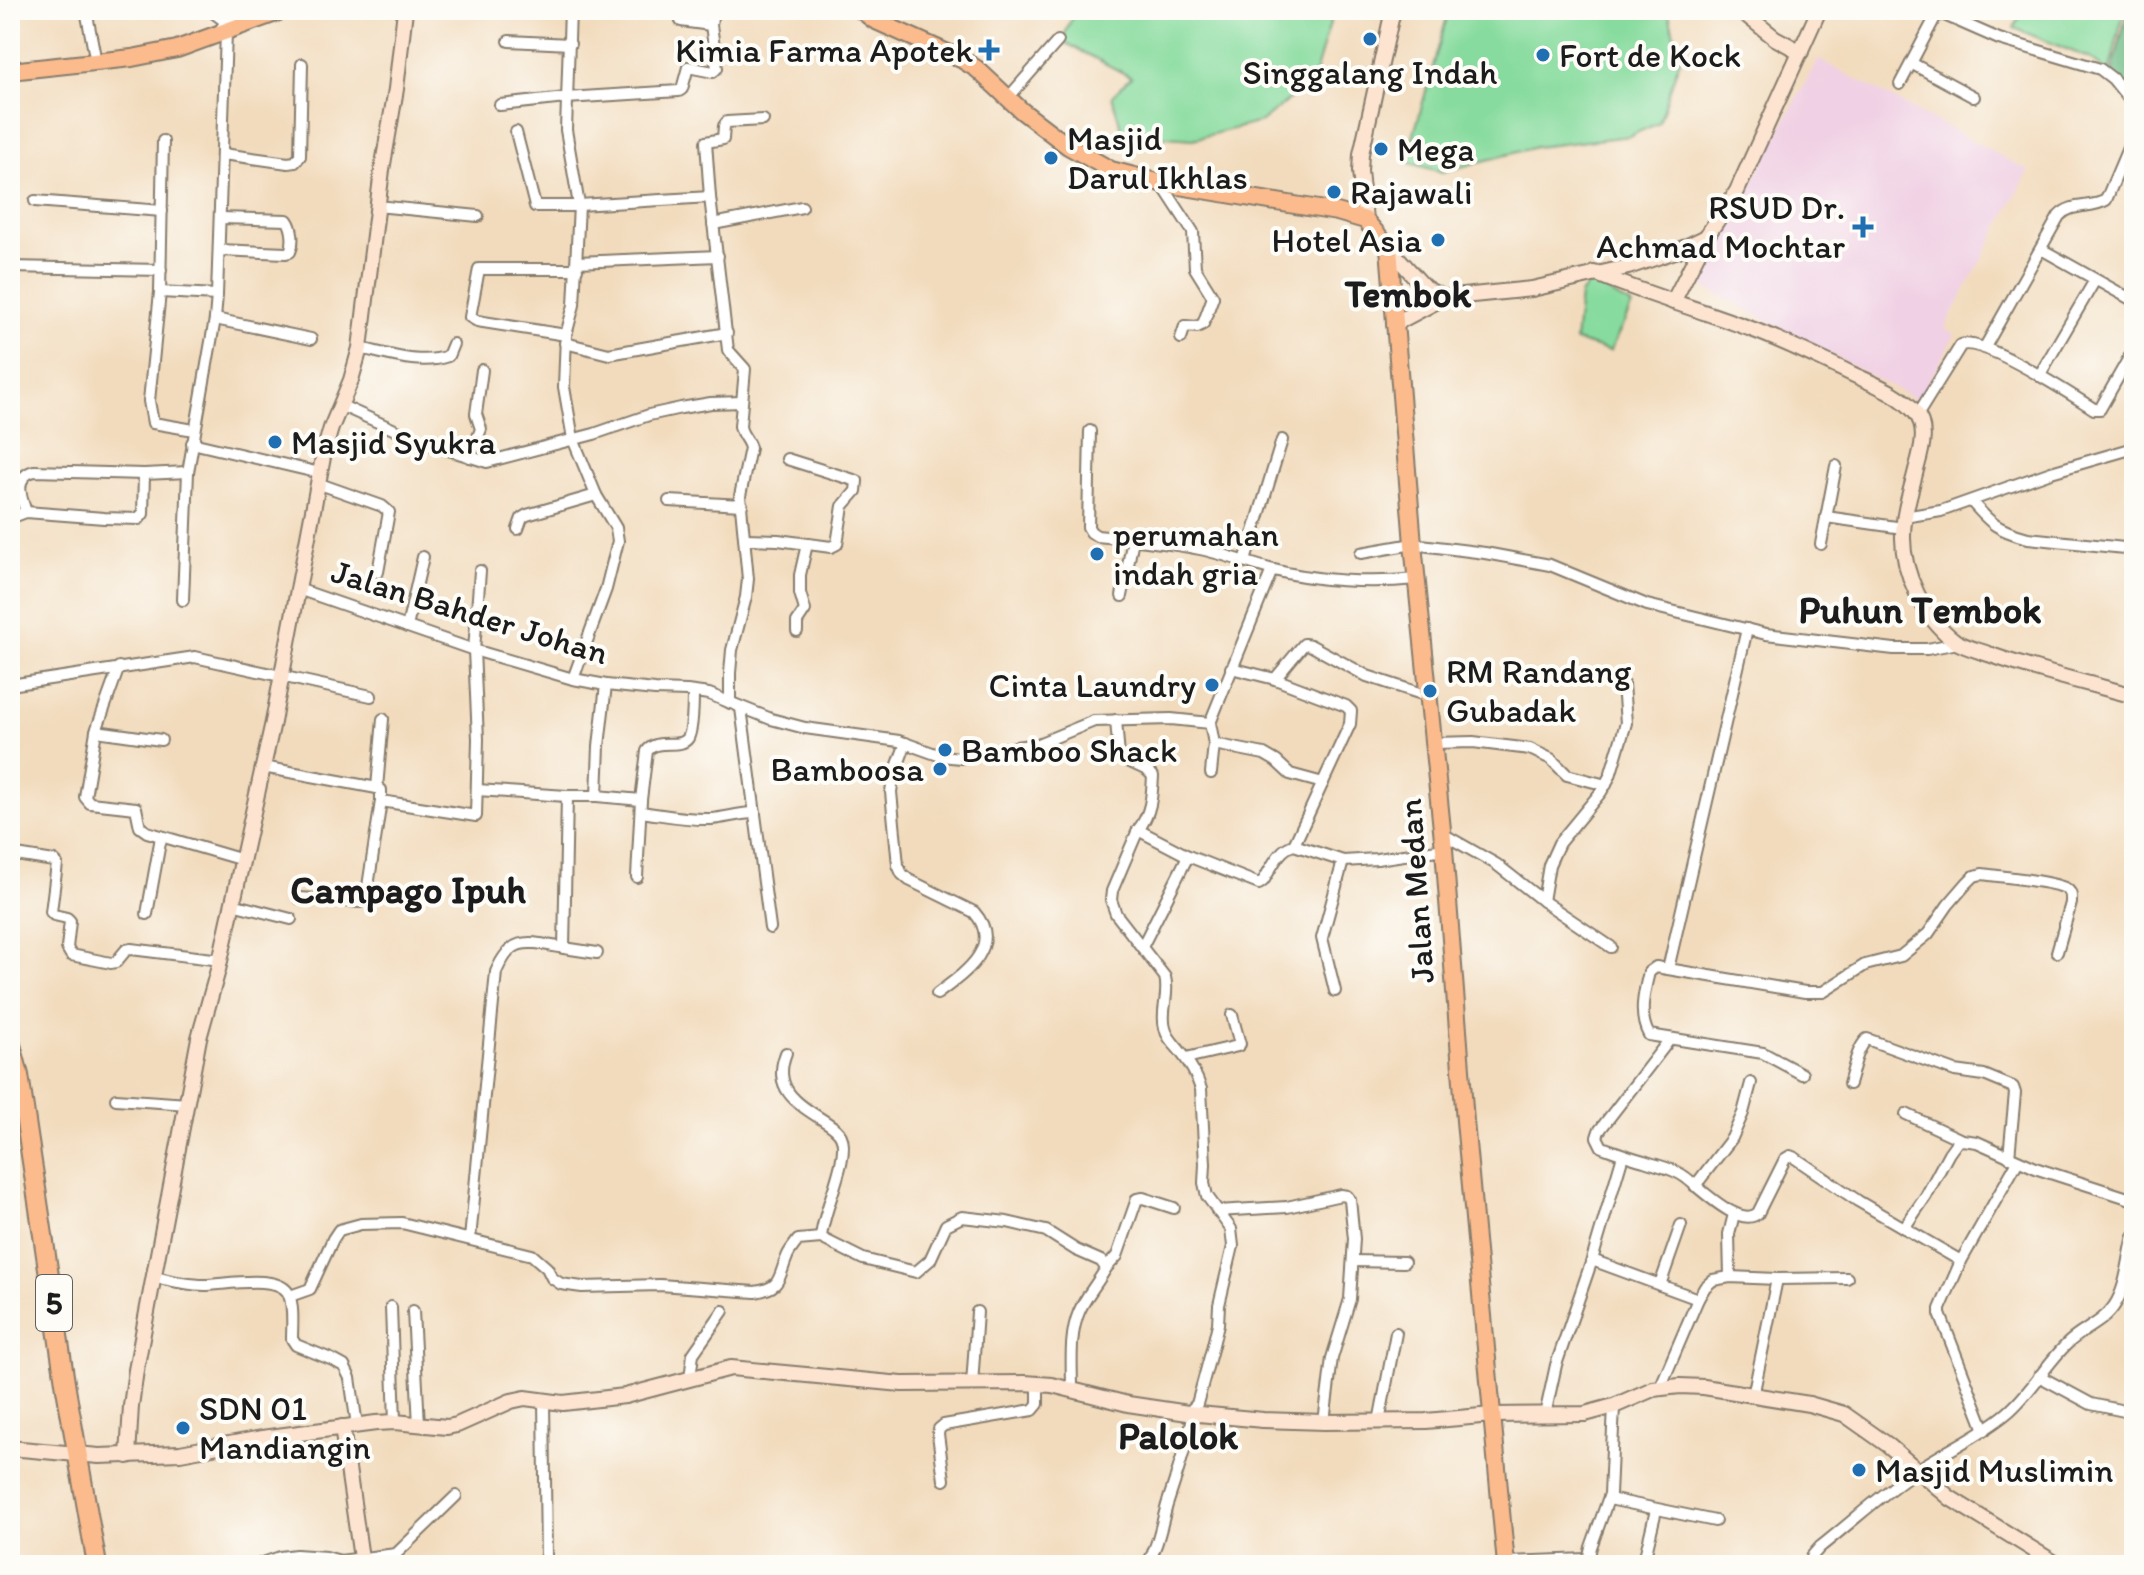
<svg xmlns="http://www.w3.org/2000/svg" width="2144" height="1575" font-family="Itim,sans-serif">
  <rect width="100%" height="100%" fill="#fdfcf7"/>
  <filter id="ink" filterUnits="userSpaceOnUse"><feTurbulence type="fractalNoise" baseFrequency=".0125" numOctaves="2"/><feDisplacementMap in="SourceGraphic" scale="16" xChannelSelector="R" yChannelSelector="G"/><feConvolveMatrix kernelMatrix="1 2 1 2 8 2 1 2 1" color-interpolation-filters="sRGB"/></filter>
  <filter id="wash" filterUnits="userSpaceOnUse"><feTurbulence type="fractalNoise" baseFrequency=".006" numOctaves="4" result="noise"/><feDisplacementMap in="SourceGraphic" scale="32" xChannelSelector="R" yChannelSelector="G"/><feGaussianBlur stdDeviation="1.8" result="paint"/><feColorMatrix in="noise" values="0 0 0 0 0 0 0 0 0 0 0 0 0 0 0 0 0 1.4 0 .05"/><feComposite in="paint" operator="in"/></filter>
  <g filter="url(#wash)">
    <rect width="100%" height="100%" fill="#f2dbbd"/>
    <!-- built -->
    <path fill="#f0d0e4" d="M1818 59 2029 171 1945 328 1955 334 1919 401 1698 284Z"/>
    <!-- green -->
    <g fill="#87db9e" stroke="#527c5d" stroke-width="2">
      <path d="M1075 10H1334L1313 80 1261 122 1193 139 1123 134 1112 96 1131 77 1062 41Z"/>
      <path d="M1449 10H1668L1680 59 1659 123 1629 136 1536 147 1442 172 1406 162Z"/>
      <path d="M2022 10H2124L2109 73 2091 59 2014 28Z"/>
      <path d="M1590 282 1632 306 1610 351 1575 341 1580 295Z"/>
    </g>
    <!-- forest -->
    <path fill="#6dbb85" stroke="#446c50" stroke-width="2" d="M2128 10H2134V96L2131 104 2111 76Z"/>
  </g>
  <g filter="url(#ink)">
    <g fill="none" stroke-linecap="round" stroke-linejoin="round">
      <defs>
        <g id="street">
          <path d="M86 10 96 62"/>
          <path d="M210 10 226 22"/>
          <path d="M570 10 566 130 579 205 710 197 728 350 745 369 740 426C741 435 748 439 750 448L740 496 748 579 746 597 732 650 730 673V703"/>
          <path d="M1933 10 1999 39 2100 69 2113 79 2134 105"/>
          <path d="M681 21 711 25"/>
          <path d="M219 31 227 21 246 10"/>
          <path d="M509 41 570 44"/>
          <path d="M1911 63 1974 97"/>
          <path d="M1900 84 1938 12"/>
          <path d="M1008 98 1058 41"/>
          <path d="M500 105 566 98 679 91 682 89 688 67 713 72 717 68 711 25 713 10"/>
          <path d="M516 132 535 206H579"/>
          <path d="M163 141 160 292 149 401 153 423 194 430"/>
          <path d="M223 154 288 163 295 162 300 156 302 64"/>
          <path d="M1161 183 1193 232 1195 268 1213 297 1203 324 1197 327 1185 326 1181 338"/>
          <path d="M710 197 706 142 723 139 724 126 727 122 763 120"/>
          <path d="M35 201 162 211"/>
          <path d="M377 206 478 216"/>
          <path d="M713 224 802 207"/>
          <path d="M2041 249 2134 301"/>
          <path d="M220 250 286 253 290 252C294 243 293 228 287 220L221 218"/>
          <path d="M577 262 718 256"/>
          <path d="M10 267 161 270"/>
          <path d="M160 292 217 295"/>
          <path d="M215 319 311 339"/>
          <path d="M566 335 477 321 470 317 479 269H577"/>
          <path d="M565 343 609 354 727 333"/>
          <path d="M1985 347 2059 216C2072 202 2091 209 2106 200L2134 134"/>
          <path d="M360 348C387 354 421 366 448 356L453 344"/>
          <path d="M2039 376 2095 280"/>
          <path d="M340 405 417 440 487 462 594 434 649 415 681 408 711 403 742 402"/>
          <path d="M1918 414 1961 345C1984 337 2070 394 2094 409H2100L2134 349"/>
          <path d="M1090 431 1088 527 1091 532 1097 536C1131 539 1166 542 1200 549 1224 554 1247 563 1270 569 1314 581 1371 584 1416 579"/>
          <path d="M192 443 320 473"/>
          <path d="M470 457 481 429 476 414 482 370"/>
          <path d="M317 483 382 506 389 512 378 572"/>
          <path d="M669 501 742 505"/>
          <path d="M1971 501C1991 524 1997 530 2028 538L2134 549"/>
          <path d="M26 512C21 497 13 477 34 471L144 474 188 472"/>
          <path d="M1826 517 1903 528"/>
          <path d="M1904 517 1941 511 2051 472 2134 448"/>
          <path d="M10 518 26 512 104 518 139 519 143 514 144 474"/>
          <path d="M518 529 522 518 527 515 596 495"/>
          <path d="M745 539 778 540 831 547 837 544 843 506 856 491 857 481 787 459"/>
          <path d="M1821 544 1836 466"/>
          <path d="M1361 553 1413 544 1485 553 1550 565 1647 605 1766 634 1894 649H1927L1958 643"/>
          <path d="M1245 561 1282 440"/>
          <path d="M298 589 474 650 573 679 606 685 655 690 687 691 709 694 771 719 805 728 899 741 941 756 961 758 1008 748 1038 744 1094 721 1171 719 1210 723 1272 570"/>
          <path d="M1122 596 1133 539"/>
          <path d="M183 600 188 472 215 319 217 295 226 32"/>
          <path d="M407 627 423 557"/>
          <path d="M797 631V622L805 610 800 593V575L807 544"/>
          <path d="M119 667 96 731 85 797 90 803 136 808 140 827 147 832 243 860"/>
          <path d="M1231 668 1275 679 1346 706 1351 711 1350 724 1294 845"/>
          <path d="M573 679 606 589 618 541 616 528 596 495 573 439 564 387 566 335 574 305 579 205"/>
          <path d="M1275 679 1304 644 1310 645 1367 676 1428 696"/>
          <path d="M10 685 195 657 371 696"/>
          <path d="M741 708 770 928"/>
          <path d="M1116 720 1119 757 1147 770 1153 776C1152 796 1151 814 1138 830L1112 891 1111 900 1116 914 1165 977C1170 995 1160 1011 1165 1028 1167 1039 1177 1046 1183 1055 1191 1065 1197 1077 1201 1089L1205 1164 1204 1183 1207 1196 1231 1229 1233 1246 1219 1305 1218 1324 1212 1349 1197 1404 1188 1413"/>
          <path d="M1210 723 1214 744 1211 773"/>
          <path d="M96 731 161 740"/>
          <path d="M906 743 893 778 891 792 898 865 902 874 909 880 974 912C1005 947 962 975 937 994"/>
          <path d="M1434 743 1473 742 1530 749 1551 759 1567 775 1606 785"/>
          <path d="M1214 744 1264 754 1276 761 1290 774 1323 783"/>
          <path d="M263 767 377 788 381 790V801L367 893 364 901 360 902 299 898"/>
          <path d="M377 788 383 719"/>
          <path d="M477 790 567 796H597L599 746 606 685"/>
          <path d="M597 796 641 800"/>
          <path d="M381 801 476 816 478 739 474 650 480 571"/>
          <path d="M641 812C664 815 687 820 711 819 726 818 739 813 755 813"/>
          <path d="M1138 830 1188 856 1259 884 1263 881C1271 869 1279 848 1294 845L1343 861 1377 859 1444 849"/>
          <path d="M1443 834 1496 864 1543 901 1611 947"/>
          <path d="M10 854 54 861 57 864 51 912 54 915 67 918 70 921 67 948 71 955 111 963 116 962 126 950 131 949 221 960"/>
          <path d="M637 877 641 800 647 751C658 737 680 750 688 738 693 729 693 702 693 692"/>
          <path d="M1543 901 1549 865 1559 843 1601 792 1610 776 1626 723 1623 684"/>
          <path d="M232 904 291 919"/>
          <path d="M147 914 161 837"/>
          <path d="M1142 947 1188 856"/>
          <path d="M564 948 597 953"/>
          <path d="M1668 969 1747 629"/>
          <path d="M1335 991 1322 938 1343 861"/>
          <path d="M1670 1039 1599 1131 1597 1137 1602 1147C1616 1152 1629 1157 1644 1161 1658 1166 1673 1168 1685 1177 1700 1188 1740 1229 1758 1213L1785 1159 1790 1156 1795 1158 1858 1201 1961 1261"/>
          <path d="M786 1053C772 1088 796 1103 823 1120 830 1125 837 1128 841 1136 851 1156 822 1212 821 1238"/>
          <path d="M1186 1058 1238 1046 1240 1044 1232 1015"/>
          <path d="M1802 1074 1763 1053 1649 1035C1638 1016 1644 992 1649 972L1656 967 1805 992H1823L1865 965 1901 956 1928 934 1948 905 1967 883 1974 876 1982 874C1996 876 2061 882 2068 890 2072 894 2071 897 2071 903L2057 952"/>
          <path d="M1849 1084C1854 1069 1856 1050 1867 1039L1955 1071 1984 1075 2013 1087 2015 1093 2009 1157"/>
          <path d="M116 1099 188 1104"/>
          <path d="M1906 1114 1962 1140"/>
          <path d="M1695 1186 1732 1138 1743 1113 1751 1083"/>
          <path d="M1217 1211 1287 1207 1341 1195 1347 1196 1350 1200 1354 1239 1350 1299 1332 1358 1324 1422"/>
          <path d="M1904 1228 1926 1196 1949 1153 1957 1142 1962 1140 1977 1142 2038 1169 2134 1200"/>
          <path d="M470 1239 496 972C512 934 529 942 564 948L567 796"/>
          <path d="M1592 1260 1698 1299"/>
          <path d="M1353 1261 1404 1262"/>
          <path d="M1106 1268 1117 1256 1137 1199 1143 1198 1174 1208"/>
          <path d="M155 1277C171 1281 188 1285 205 1285 224 1285 281 1273 289 1295 294 1307 292 1326 292 1339L296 1345 333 1360 344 1366 350 1378 357 1425"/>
          <path d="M1730 1277 1729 1234 1734 1214"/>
          <path d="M1660 1285 1681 1225"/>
          <path d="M290 1296 310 1289 333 1239 339 1230 361 1224 402 1223 532 1255 547 1268 552 1278 561 1284 582 1287 660 1285 755 1292C782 1288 778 1278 787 1257 789 1251 794 1246 798 1240L821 1238 863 1259 916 1272 930 1260 946 1225 962 1217 1007 1222 1046 1231 1076 1250 1101 1261 1106 1268C1098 1283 1085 1297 1079 1312 1069 1335 1072 1365 1072 1389"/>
          <path d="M391 1307 395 1422"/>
          <path d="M413 1311 419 1425"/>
          <path d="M2039 1376 2091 1404 2134 1413"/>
          <path d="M690 1379 693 1354 723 1311"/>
          <path d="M972 1385 977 1312"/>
          <path d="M1660 1388 1698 1299 1705 1287 1713 1280 1730 1277 1777 1279 1847 1278"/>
          <path d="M1753 1396 1777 1279"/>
          <path d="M1545 1415 1556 1365 1592 1260 1623 1155"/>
          <path d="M1379 1422 1396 1333"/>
          <path d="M1985 1430 1940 1314V1309L1961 1261 2018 1161"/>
          <path d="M944 1480 938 1434 939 1429 944 1425 1033 1410 1038 1404V1384"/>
          <path d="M1609 1499 1715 1521"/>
          <path d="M1506 1562 1588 1559"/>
          <path d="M257 1565 280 1557 296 1555 326 1557 340 1561 396 1554 456 1496"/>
          <path d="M533 1565 542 1564 546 1556 544 1400"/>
          <path d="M1147 1565C1158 1546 1161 1526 1167 1505 1177 1475 1186 1445 1194 1414"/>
          <path d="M1587 1565 1591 1547 1610 1494 1614 1406"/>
          <path d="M1643 1565 1656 1510"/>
          <path d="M1809 1565 1813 1555 1820 1547C1853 1521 1885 1491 1920 1468 1949 1449 1981 1435 2007 1413 2031 1393 2045 1365 2067 1344 2081 1330 2103 1323 2114 1306 2127 1287 2128 1258 2134 1236"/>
        </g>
        <g id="secondary">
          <path d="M1740 10 1775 38 1801 52"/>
          <path d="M1365 220 1360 171 1361 154 1393 10"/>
          <path d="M1389 248 1424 287 1443 298"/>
          <path d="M1594 273C1646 294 1701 310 1754 330 1786 342 1817 357 1848 372 1870 383 1899 392 1915 412 1929 428 1921 452 1916 470 1911 491 1903 513 1903 535 1902 573 1924 618 1955 641 1965 648 1982 651 1994 656 2040 672 2087 683 2134 696"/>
          <path d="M1673 302 1706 237 1737 191 1819 10"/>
          <path d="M1394 324 1443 298 1532 289 1628 267 1681 249 1706 237"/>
          <path d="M342 1427 362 1565"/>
          <path d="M10 1448 99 1456 180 1453 262 1438 376 1423 395 1422 447 1427 457 1425 511 1401 525 1398 563 1403 625 1396 731 1368 902 1384 1025 1383 1052 1385 1128 1404 1188 1413 1263 1420 1324 1422 1426 1421 1492 1415 1585 1414 1614 1406 1653 1389 1680 1386 1704 1387 1809 1404 1844 1414 1888 1445 1950 1498 2058 1565"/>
          <path d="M128 1456 131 1406 136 1370 199 1038 218 970 273 722 324 452 331 428 351 380 360 348 382 170 396 89 405 10"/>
        </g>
        <g id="primary">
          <path d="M861 10 874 20 961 59 977 69 1022 111 1068 146 1111 170 1161 183 1337 212 1365 220 1389 248 1413 544 1444 849 1465 1121 1506 1565"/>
          <path d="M10 71 132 58 177 49 284 10"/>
        </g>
        <path id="highway" d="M10 1041 19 1075 66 1389 97 1565"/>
      </defs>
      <!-- street casing -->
      <use href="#street" stroke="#877c6c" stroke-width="14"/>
      <!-- secondary casing -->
      <use href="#secondary" stroke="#877c6c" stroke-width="18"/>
      <!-- primary casing -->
      <use href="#primary" stroke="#877c6c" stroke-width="20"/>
      <!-- highway casing -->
      <use href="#highway" stroke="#877c6c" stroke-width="22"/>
      <!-- street -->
      <use href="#street" stroke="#fff" stroke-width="10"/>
      <!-- secondary -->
      <use href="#secondary" stroke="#fde4d1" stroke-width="14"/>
      <!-- primary -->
      <use href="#primary" stroke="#fbbb8d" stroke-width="16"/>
      <!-- highway -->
      <use href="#highway" stroke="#fbbb8d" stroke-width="18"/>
    </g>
  </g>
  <!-- markers -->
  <g fill="#1f6fb2" stroke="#fdfcf7" stroke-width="3">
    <circle cx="1370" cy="39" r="8"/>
    <path d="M985 38h8v8h8v8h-8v8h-8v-8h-8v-8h8z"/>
    <circle cx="1543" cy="55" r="8"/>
    <circle cx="1381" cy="149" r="8"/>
    <circle cx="1051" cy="158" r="8"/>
    <circle cx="1334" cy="192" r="8"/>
    <path d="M1859 215h8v8h8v8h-8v8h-8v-8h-8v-8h8z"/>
    <circle cx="1438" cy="240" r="8"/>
    <circle cx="275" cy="442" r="8"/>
    <circle cx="1097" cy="554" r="8"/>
    <circle cx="1212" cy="685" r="8"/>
    <circle cx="1430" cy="691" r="8"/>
    <circle cx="945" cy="750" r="8"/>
    <circle cx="940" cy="769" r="8"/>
    <circle cx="183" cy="1428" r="8"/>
    <circle cx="1859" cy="1470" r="8"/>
  </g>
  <g text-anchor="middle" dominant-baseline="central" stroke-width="8" stroke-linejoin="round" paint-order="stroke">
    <!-- shield labels -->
    <rect fill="#fdfcf7" stroke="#605f5e" stroke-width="2" x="36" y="1275" width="36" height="56" rx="6"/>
    <g font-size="32" font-weight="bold" fill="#1c1c1c">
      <text x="54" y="1303">5</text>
    </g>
    <!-- poi labels -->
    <g font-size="34" fill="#1c1c1c" stroke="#fdfcf7" text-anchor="start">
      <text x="973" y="50" text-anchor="end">Kimia Farma Apotek</text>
      <text x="1559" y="55">Fort de Kock</text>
      <text x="1370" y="72" text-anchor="middle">Singgalang Indah</text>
      <text x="1067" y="138">Masjid<tspan x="1067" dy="39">Darul Ikhlas</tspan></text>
      <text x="1397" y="149">Mega</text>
      <text x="1350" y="192">Rajawali</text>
      <text x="1845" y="207" text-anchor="end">RSUD Dr.<tspan x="1845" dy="39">Achmad Mochtar</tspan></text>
      <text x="1422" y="240" text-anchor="end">Hotel Asia</text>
      <text x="291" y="442">Masjid Syukra</text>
      <text x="1113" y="534">perumahan<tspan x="1113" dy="39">indah gria</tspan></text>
      <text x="1446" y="671">RM Randang<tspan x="1446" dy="39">Gubadak</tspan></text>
      <text x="1196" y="685" text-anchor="end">Cinta Laundry</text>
      <text x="961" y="750">Bamboo Shack</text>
      <text x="924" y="769" text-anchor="end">Bamboosa</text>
      <text x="199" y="1408">SDN 01<tspan x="199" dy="39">Mandiangin</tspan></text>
      <text x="1875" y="1470">Masjid Muslimin</text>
    </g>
    <!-- street labels -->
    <g font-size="34" fill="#1c1c1c" stroke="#fdfcf7">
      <text transform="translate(470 612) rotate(17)">Jalan Bahder Johan</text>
      <text transform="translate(1416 891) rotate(-94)">Jalan Medan</text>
    </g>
    <!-- quarter labels -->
    <g font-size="38" font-weight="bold" fill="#1c1c1c" stroke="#fdfcf7">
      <text x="1408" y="294">Tembok</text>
      <text x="1920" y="610">Puhun Tembok</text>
      <text x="408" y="890">Campago Ipuh</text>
      <text x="1178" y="1436">Palolok</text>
    </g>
  </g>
  <!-- margin -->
  <rect width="2144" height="1575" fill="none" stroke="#fdfcf7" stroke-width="40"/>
</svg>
